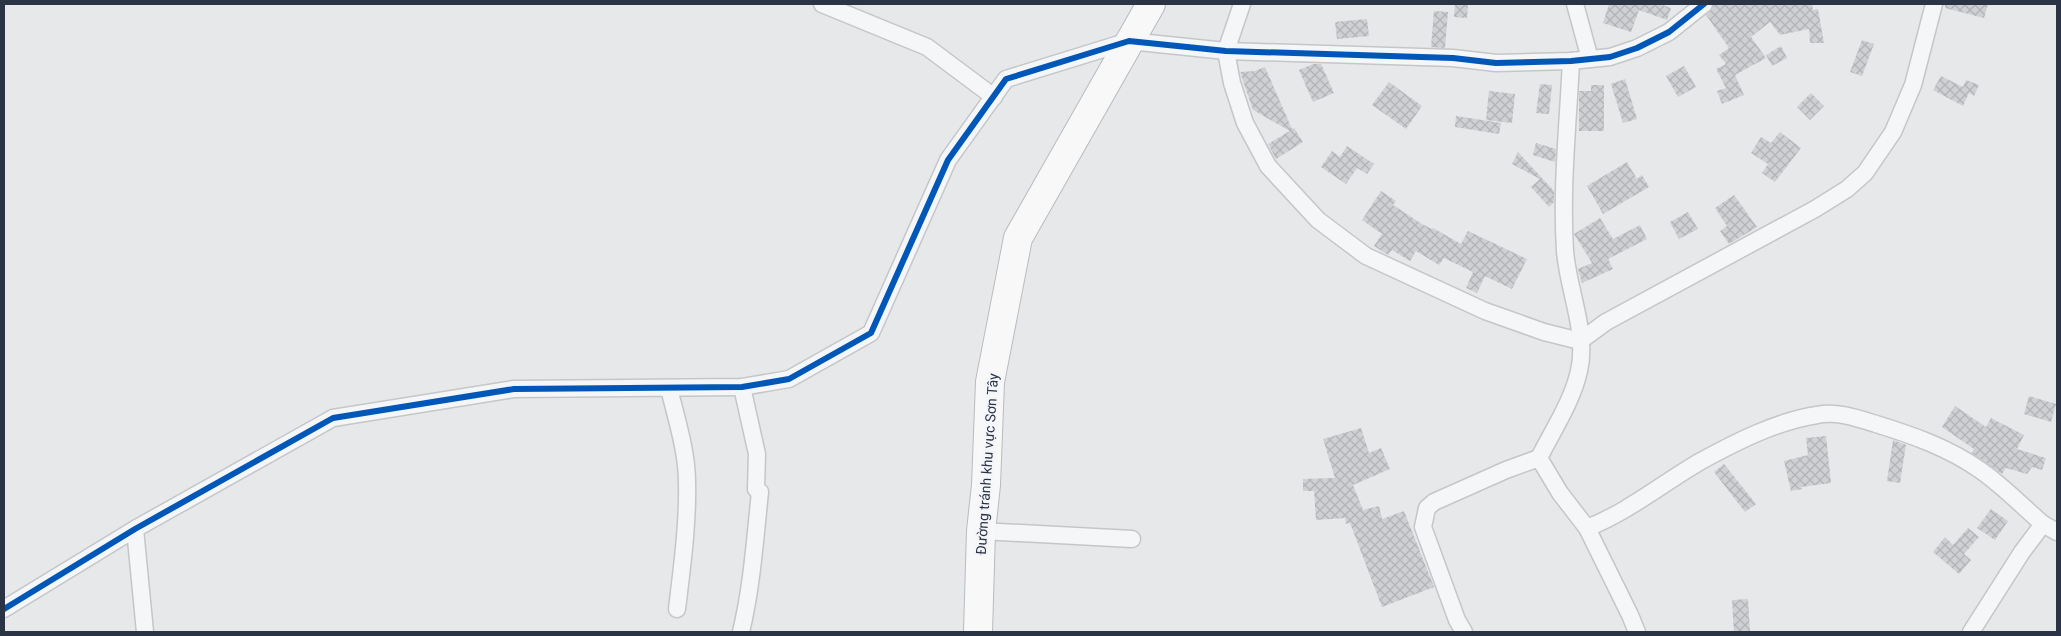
<svg xmlns="http://www.w3.org/2000/svg" width="2061" height="636" font-family="Roboto,sans-serif">
  <defs>
    <pattern id="building-cross-hatch" width="8" height="8" patternUnits="userSpaceOnUse" patternTransform="scale(1.25)"><rect width="8" height="8" fill="#ced0d3"/><path d="M0 0l8 8M0 8l8-8" fill="none" stroke="#b1b3b6"/></pattern>
  </defs>
  <rect width="100%" height="100%" fill="#e6e8ea"/>
  <!-- building -->
  <g fill="url(#building-cross-hatch)">
    <path d="M1455 4H1468L1467 18 1454 17Z"/>
    <path d="M1609 4H1660L1671 8 1667 20 1639 10 1631 32 1603 23Z"/>
    <path d="M1714 4H1812L1813 10 1818 9 1824 43H1810L1809 29 1780 35 1770 22 1751 37 1766 58 1735 75 1744 95 1722 104 1717 91 1726 88 1716 69 1726 64 1719 55 1729 48 1706 15 1713 8Z"/>
    <path d="M1945 4H1988L1984 18 1945 8Z"/>
    <path d="M1434 11 1448 12 1445 48 1431 47Z"/>
    <path d="M1367 19 1369 36 1337 39 1335 22Z"/>
    <path d="M1862 40 1874 44 1862 76 1850 72Z"/>
    <path d="M1781 46 1787 58 1772 66 1766 55Z"/>
    <path d="M1313 64H1321L1334 93 1313 102 1299 70Z"/>
    <path d="M1684 66 1696 87 1678 97 1666 76Z"/>
    <path d="M1265 67 1292 129 1294 128 1303 142 1276 159 1268 144 1290 131 1253 110 1240 72 1255 71Z"/>
    <path d="M1941 76 1963 87 1966 80 1979 85 1974 96 1969 93 1963 106 1933 90Z"/>
    <path d="M1625 79 1637 119 1623 123 1611 84Z"/>
    <path d="M1389 82 1422 106 1406 129 1372 105Z"/>
    <path d="M1540 84 1552 85 1549 114 1536 113Z"/>
    <path d="M1591 85H1604V131H1579V91H1591Z"/>
    <path d="M1489 91 1515 94 1512 123 1486 120Z"/>
    <path d="M1811 93 1824 106 1810 120 1797 107Z"/>
    <path d="M1456 116 1501 123 1499 134 1455 127Z"/>
    <path d="M1780 132 1801 148 1775 182 1762 173 1768 164 1751 153 1761 137 1771 143Z"/>
    <path d="M1536 143 1556 149 1555 162 1533 155Z"/>
    <path d="M1347 146 1374 164 1367 174 1357 168 1346 184 1321 167 1332 151 1340 157Z"/>
    <path d="M1518 152 1554 191V202L1549 207 1531 187 1540 179 1512 164Z"/>
    <path d="M1627 162 1637 179 1642 175 1649 187 1603 214 1587 186Z"/>
    <path d="M1381 191 1396 201 1393 205 1422 224 1432 229 1433 228 1461 244 1468 231 1527 259 1512 289 1485 276 1477 293 1466 288 1473 272 1444 258 1439 265 1416 251 1410 261 1392 250 1388 255 1374 246 1382 234 1362 220Z"/>
    <path d="M1734 195 1757 227 1729 244 1720 231 1727 226 1715 208Z"/>
    <path d="M1688 212 1698 229 1679 239 1670 222Z"/>
    <path d="M1600 218 1613 239 1640 225 1647 239 1608 259 1613 269 1582 283 1578 269 1592 263 1574 234Z"/>
    <path d="M2029 396 2056 404 2051 422 2024 414Z"/>
    <path d="M1955 406 1986 427 1991 418 2024 435 2017 449 2046 458 2042 470 2032 467 2027 474 2006 468 2002 474 1972 453 1974 449 1942 427Z"/>
    <path d="M1361 428 1369 453 1381 448 1390 469 1353 485 1363 510 1379 506 1382 519 1404 511 1434 587 1382 607 1350 523 1346 524 1345 518 1316 520 1314 491H1303V479L1335 478 1323 439Z"/>
    <path d="M1826 436 1831 483 1801 487 1802 489 1791 491 1784 461 1808 455 1806 438Z"/>
    <path d="M1893 440 1906 445 1900 483 1887 481Z"/>
    <path d="M1724 464 1756 504 1745 512 1714 472Z"/>
    <path d="M1991 509 2008 521 1995 540 1977 528Z"/>
    <path d="M1968 528 1979 537 1964 554 1971 560 1959 574 1933 552 1945 537 1953 545Z"/>
    <path d="M1748 599 1750 632H1734L1732 600Z"/>
  </g>
  <g fill="none" stroke-linecap="round" stroke-linejoin="round">
    <defs>
      <g id="street">
        <path d="M822 4 927 47 994 97"/>
        <path d="M1242 4 1226 51 1232 83 1245 123 1268 166 1318 220 1366 256 1485 311 1544 332 1580 341 1606 322 1815 209 1847 189 1865 173 1893 132 1913 85 1934 4"/>
        <path d="M1575 4 1590 59"/>
        <path d="M669 388C676 418 687 451 687 482 688 524 682 567 677 609"/>
        <path d="M1539 458C1553 430 1572 402 1579 371 1588 332 1568 290 1565 251 1561 188 1568 124 1571 61"/>
        <path d="M1587 528 1630 615 1637 632"/>
        <path d="M135 529 145 632"/>
        <path d="M981 531 1132 539"/>
        <path d="M4 609 135 529 333 418 514 389 742 387 789 379 871 333 948 160 1006 79 1129 41 1226 51 1453 58 1496 63 1571 61 1610 57 1637 48 1669 32 1704 4"/>
        <path d="M741 632C752 586 755 539 760 492L756 489 757 454 742 387"/>
        <path d="M1464 632 1457 620 1423 527 1427 508 1434 502 1506 470 1539 458 1560 493 1587 528C1628 512 1663 483 1701 461 1736 442 1777 421 1817 415 1837 411 1857 418 1876 424 1912 435 1949 448 1980 470 2002 485 2022 506 2043 524"/>
        <path d="M1971 632 2022 552 2043 524 2057 532"/>
      </g>
      <path id="highway" d="M978 632 981 531 986 485 990 382 1018 238 1151 4"/>
    </defs>
    <!-- street casing -->
    <use href="#street" stroke="#c4c6c8" stroke-width="19"/>
    <!-- highway casing -->
    <use href="#highway" stroke="#b8bbbf" stroke-width="30"/>
    <!-- street -->
    <use href="#street" stroke="#f5f6f7" stroke-width="16"/>
    <!-- highway -->
    <use href="#highway" stroke="#f8f8f8" stroke-width="28"/>
    <defs>
      <path id="cycleway" d="M4 609 135 529 333 418 514 389 742 387 789 379 871 333 948 160 1006 79 1129 41 1226 51 1453 58 1496 63 1571 61 1610 57 1637 48 1669 32 1704 4"/>
    </defs>
    <!-- cycleway casing -->
    <use href="#cycleway" stroke="#f4f6f9" stroke-width="9"/>
    <!-- cycleway -->
    <use href="#cycleway" stroke="#0057b8" stroke-width="6"/>
  </g>
  <g text-anchor="middle" dominant-baseline="central" stroke-width="5" stroke-linejoin="round" paint-order="stroke">
    <!-- street labels -->
    <g font-size="14" fill="#2b3445" stroke="#f4f6f9">
      <text transform="translate(987 464) rotate(-86)">Đường tránh khu vực Sơn Tây</text>
    </g>
  </g>
  <!-- border -->
  <rect width="2061" height="636" fill="none" stroke="#2b3445" stroke-width="10"/>
</svg>
